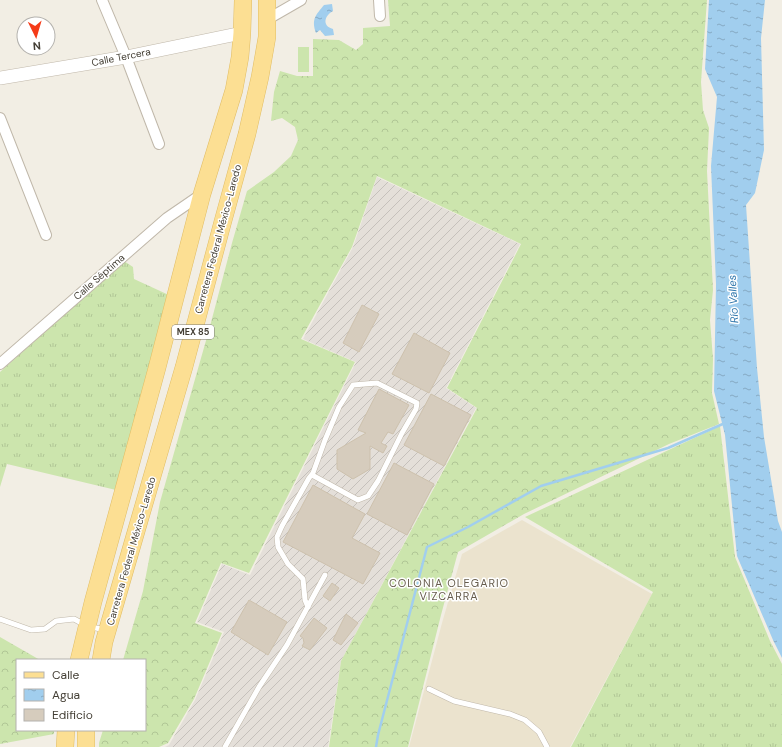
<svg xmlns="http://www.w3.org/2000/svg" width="782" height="747" font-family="'DM Sans',sans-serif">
  <defs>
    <pattern id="industrial-furrows" width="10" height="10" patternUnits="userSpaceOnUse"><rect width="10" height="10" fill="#e4dfd9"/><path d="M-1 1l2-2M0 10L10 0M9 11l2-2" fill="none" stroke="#c5c0bb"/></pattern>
    <pattern id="grass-tufts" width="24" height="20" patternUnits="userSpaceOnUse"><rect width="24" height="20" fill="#cce5ad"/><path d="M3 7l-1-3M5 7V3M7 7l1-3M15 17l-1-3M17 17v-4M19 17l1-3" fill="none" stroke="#b0c695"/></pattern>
    <pattern id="forest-crowns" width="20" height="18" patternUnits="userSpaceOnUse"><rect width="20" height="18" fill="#cce5ad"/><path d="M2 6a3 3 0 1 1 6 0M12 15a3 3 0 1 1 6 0" fill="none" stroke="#b0c695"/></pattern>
    <pattern id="water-ripples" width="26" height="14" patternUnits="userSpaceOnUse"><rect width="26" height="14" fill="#a1ceee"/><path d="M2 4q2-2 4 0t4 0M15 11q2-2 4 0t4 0" fill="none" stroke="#85a9c2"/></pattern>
  </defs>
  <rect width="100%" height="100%" fill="#f2eee4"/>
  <!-- industrial -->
  <path fill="url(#industrial-furrows)" d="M377 177 520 244 446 388 476 408 341 661 328 747H165L169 745 195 700 224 632 197 622 222 564 250 575 356 362 303 339 353 247Z"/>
  <!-- education -->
  <path fill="#ebe3ce" d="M522 520 652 594 570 747H409L442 623 462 554Z"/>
  <!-- grass -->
  <g fill="url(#grass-tufts)">
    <path d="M124 261 133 267 134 279 171 296 116 490 7 464 0 487V372Z"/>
    <path d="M720 426 735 557 770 641 782 664V747H571L653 592 525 517Z"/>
  </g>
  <!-- forest -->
  <g fill="url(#forest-crowns)">
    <path d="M388 0H707L701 82 703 110 709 128 707 171 713 290 710 320 713 359 712 393 719 424 669 444 524 514 458 552 441 615 408 747H329L341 661 477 408 447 388 521 244 377 176 352 247 301 339 355 362 249 573 221 563 195 623 222 633 194 699 168 743 159 747H99V743L103 730H145V660H123L143 591 160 502 209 330 232 243 247 191 274 172 291 156 298 140 295 127 282 118 271 121 274 92 280 71 297 76H313V39L339 40 356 50 363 44V28L390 26Z"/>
    <path d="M0 637 40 660H17V730H54V734L0 744Z"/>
  </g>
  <!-- pitch -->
  <rect fill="#cce5ad" x="298" y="47" width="11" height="25"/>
  <!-- water -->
  <g fill="url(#water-ripples)">
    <path d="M709 0H765L761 38 764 150 755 193 746 205 757 368 764 437 778 521 782 532V658L773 640 737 556 725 435 714 391 716 284 711 166 717 97 705 69Z"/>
    <path d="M332 4 333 11C324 16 322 26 333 29L334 35 325 36 320 30 316 33C311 19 316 15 324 5Z"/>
  </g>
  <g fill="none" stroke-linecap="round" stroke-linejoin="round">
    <!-- stream -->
    <path stroke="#a1ceee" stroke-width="2.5" d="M376 747 378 735 427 547 468 527 541 486 668 448 725 423"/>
  </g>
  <!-- building -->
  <g fill="#d6ccbd" stroke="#cdc1ad">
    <path d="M362 305 379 314 359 352 343 343Z"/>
    <path d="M414 333 450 353 429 393 392 374Z"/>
    <path d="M379 389 409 405 393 434 388 432 381 443 387 446 383 453 370 446V469L353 479 337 469V450L366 433 358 430Z"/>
    <path d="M431 394 471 415 444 466 404 445Z"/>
    <path d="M394 463 434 484 407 535 367 514Z"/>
    <path d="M313 485 365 514 352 538 380 553 363 584 283 542Z"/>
    <path d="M332 583 339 588 330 601 323 596Z"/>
    <path d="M249 600 287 622 268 655 231 632Z"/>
    <path d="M346 614 358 623 341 645 333 640Z"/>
    <path d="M314 618 327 628 310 650 302 646 304 643 303 638 300 636Z"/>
  </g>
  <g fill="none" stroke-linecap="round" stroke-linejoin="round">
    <defs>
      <g id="service">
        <path d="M308 607 305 600 303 579 288 564 278 547 277 537 282 526 309 478 313 473 325 440 339 407 353 385 377 383 417 403 416 409 402 433 378 481 368 496 358 500 312 475"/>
        <path d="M0 619 31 630 45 629 56 621 74 619 87 626 105 630"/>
        <path d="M429 689 454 701 510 714 525 720 539 732 547 747"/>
        <path d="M225 747 259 687 287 645 325 575"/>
      </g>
      <g id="minor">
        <path d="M102 0 126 57 159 144"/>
        <path d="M379 0 380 16"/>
        <path d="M268 19 301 0"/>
        <path d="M0 118 46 235"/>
        <path d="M0 364 167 218 202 194"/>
      </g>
      <path id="tertiary" d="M0 78 126 57 242 33"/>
      <g id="primary">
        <path d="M79 660 93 602 157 368 202 194 234 90 240 57 242 33 243 0"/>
        <path d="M101 660 104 642 140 518 184 367 223 221 247 134 260 77 267 37V0"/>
        <path d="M65 747 66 730"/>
        <path d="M86 747V730"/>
      </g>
    </defs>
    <!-- service casing -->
    <use href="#service" stroke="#c0b8aa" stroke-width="6"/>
    <!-- minor casing -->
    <use href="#minor" stroke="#c0b8aa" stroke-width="12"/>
    <!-- tertiary casing -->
    <use href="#tertiary" stroke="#c0b8aa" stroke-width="14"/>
    <!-- primary casing -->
    <use href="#primary" stroke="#e0bc63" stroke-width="18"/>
    <!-- service -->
    <use href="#service" stroke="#fff" stroke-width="5"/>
    <!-- minor -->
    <use href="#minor" stroke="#fff" stroke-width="10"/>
    <!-- tertiary -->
    <use href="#tertiary" stroke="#fff" stroke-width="13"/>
    <!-- primary -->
    <use href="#primary" stroke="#fcdf93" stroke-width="17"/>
  </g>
  <g text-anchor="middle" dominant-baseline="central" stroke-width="3" stroke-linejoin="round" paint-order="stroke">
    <!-- shield labels -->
    <rect fill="#fff" stroke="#7b7871" stroke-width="1" x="172" y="325" width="42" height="14" rx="3"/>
    <g font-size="9" font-weight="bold" fill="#433e34">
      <text x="193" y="332">MEX 85</text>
    </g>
    <!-- street labels -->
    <g font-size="10" fill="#433e34" stroke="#fff">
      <text transform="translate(121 57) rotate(-11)">Calle Tercera</text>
      <text transform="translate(218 239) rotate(-75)">Carretera Federal México-Laredo</text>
      <text transform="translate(99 277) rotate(-41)">Calle Séptima</text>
      <text transform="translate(131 551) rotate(-74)">Carretera Federal México-Laredo</text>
    </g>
    <!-- water labels -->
    <g font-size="11" font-style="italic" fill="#3077ac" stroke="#fff">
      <text transform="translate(733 299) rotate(-93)">Río Valles</text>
    </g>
    <!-- neighbourhood labels -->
    <g font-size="11" letter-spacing="1" fill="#665c4c" stroke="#fff">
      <text x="449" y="583">COLONIA OLEGARIO<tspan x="449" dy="13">VIZCARRA</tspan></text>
    </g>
  </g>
  <!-- legend -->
  <rect x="16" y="659" width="130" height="72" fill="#ffffff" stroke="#b4b2ae"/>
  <rect x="24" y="672" width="20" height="6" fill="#fcdf93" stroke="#b4b2ae"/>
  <text x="52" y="679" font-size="12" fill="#433e34">Calle</text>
  <rect x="24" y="689" width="20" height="12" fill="url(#water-ripples)" stroke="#b4b2ae"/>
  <text x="52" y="699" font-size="12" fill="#433e34">Agua</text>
  <rect x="24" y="709" width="20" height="12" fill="#d6ccbd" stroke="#b4b2ae"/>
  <text x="52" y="719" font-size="12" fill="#433e34">Edificio</text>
  <!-- north arrow -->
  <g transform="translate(36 36) rotate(175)"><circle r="19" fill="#ffffff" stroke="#b4b2ae"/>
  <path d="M0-3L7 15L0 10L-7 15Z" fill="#f53b18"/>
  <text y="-6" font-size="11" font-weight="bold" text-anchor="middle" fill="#433e34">N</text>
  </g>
</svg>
